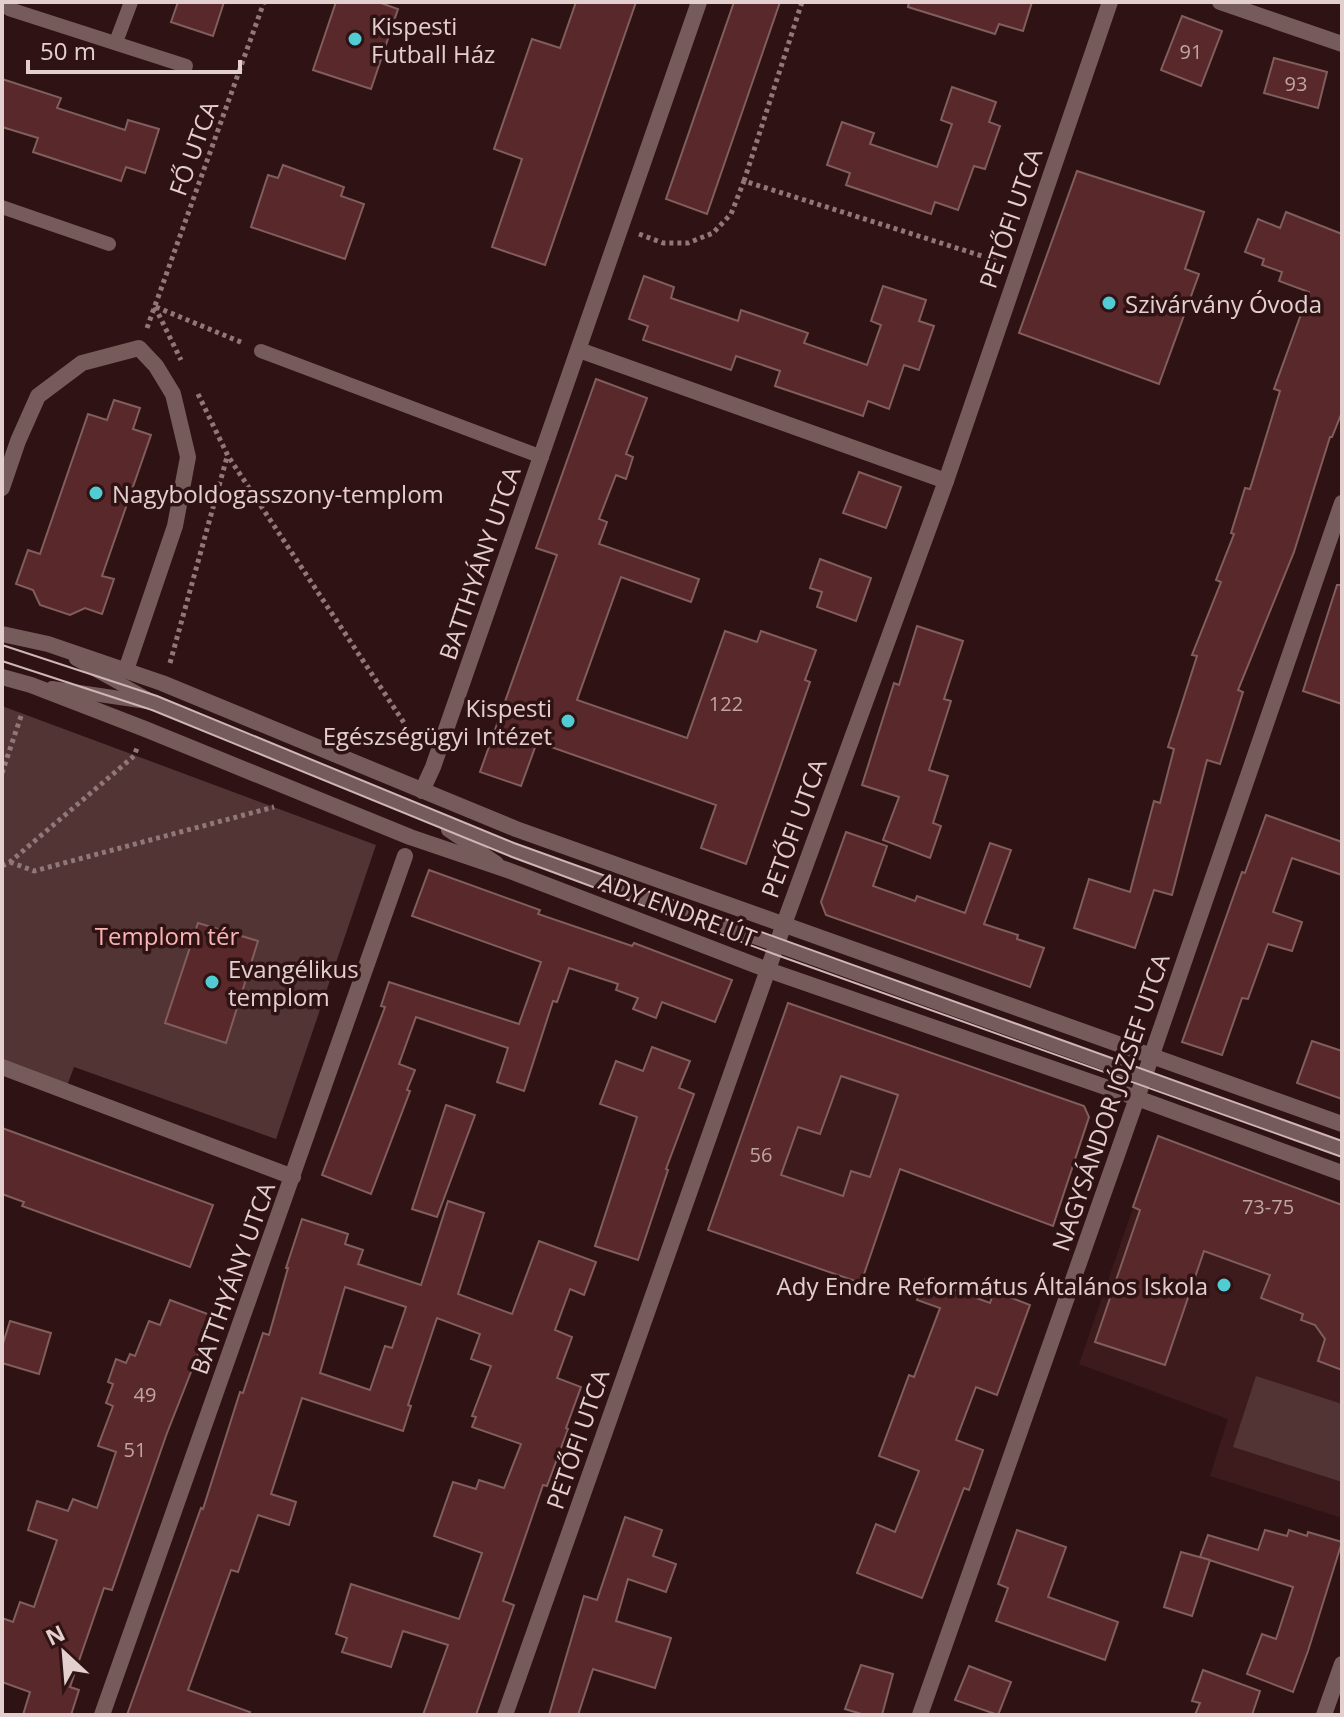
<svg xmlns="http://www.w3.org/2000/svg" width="1344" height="1717" font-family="'Open Sans',sans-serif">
  <rect width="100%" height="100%" fill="#2f1314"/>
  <!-- built -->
  <g fill="#3d1b1c">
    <path d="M788 1003 939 1055 861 1283 708 1230Z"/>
    <path d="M1158 1136 1342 1205V1518L1210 1476 1228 1419 1079 1364Z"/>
  </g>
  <!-- green -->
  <g fill="#523434">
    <path d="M2 706 376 845 276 1139 74 1067 65 1091 2 1067Z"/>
    <path d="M1256 1376 1342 1404V1482L1233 1447Z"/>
  </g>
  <!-- building -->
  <g fill="#59282a" stroke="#805e5d" stroke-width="2" fill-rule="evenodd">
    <path d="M178 2H224L213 36 171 22Z"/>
    <path d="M336 2H378L398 9 371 89 313 70Z"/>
    <path d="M576 2H636L545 265 492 247 522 159 494 149 532 39 560 48Z"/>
    <path d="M734 2H780L707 214 666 199Z"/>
    <path d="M909 2H1032L1023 31 999 24 995 34 908 7Z"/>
    <path d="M1182 16 1222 31 1201 86 1161 70Z"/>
    <path d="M1274 58 1327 72 1318 108 1264 93Z"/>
    <path d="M2 79 61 98 57 108 125 130 128 120 159 129 145 173 126 167 121 181 33 152 38 138 2 127Z"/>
    <path d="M952 87 996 102 989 122 1000 126 985 169 974 166 958 210 935 202 931 214 846 185 850 173 827 165 842 122 874 133 870 144 937 167 952 124 941 120Z"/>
    <path d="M283 165 344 187 341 196 364 204 345 259 251 227 268 175 278 178Z"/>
    <path d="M1077 171 1204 212 1185 269 1199 274 1159 384 1019 333Z"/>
    <path d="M1286 212 1342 234V412L1332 437H1330L1294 552 1238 690 1243 692 1220 764 1207 760 1172 895 1154 890 1135 948 1074 928 1089 879 1130 892 1154 801 1160 803 1174 749 1168 747 1197 656 1192 655 1221 582 1216 580 1234 534 1231 533 1245 488 1250 489 1280 391 1274 389 1309 292 1279 281 1282 272 1262 265 1264 259 1245 252 1258 219 1280 228Z"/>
    <path d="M644 276 674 287 671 298 738 321 741 310 808 333 804 343 867 365 881 325 871 321 883 286 926 300 919 321 934 326 919 370 904 365 889 409 868 401 863 416 775 386 780 371 736 356 731 370 643 340 648 326 629 319Z"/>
    <path d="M596 379 647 398 626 454 633 457 626 479 616 475 599 519 607 522 599 544 699 579 691 602 621 577 577 700 687 738 725 631 757 642 761 631 816 650 805 680 810 682 746 864 701 848 716 805 537 742 521 786 480 772 557 555 536 548Z"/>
    <path d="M114 400 140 408 133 429 151 435 102 576 114 579 102 614 85 608 70 615 40 605 33 590 16 584 28 550 40 554 88 414 107 420Z"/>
    <path d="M859 472 901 487 886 528 843 513Z"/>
    <path d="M820 559 871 578 856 621 817 607 822 592 810 588Z"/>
    <path d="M1337 585H1342V704L1303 691Z"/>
    <path d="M917 626 963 641 944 699 951 701 929 770 948 776 933 823 941 826 930 858 883 840 899 797 862 785 894 683 899 685Z"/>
    <path d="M1266 815 1342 842V875L1292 858 1273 912 1302 922 1292 951 1268 944 1248 999 1242 998 1222 1055 1182 1042 1242 872 1245 873Z"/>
    <path d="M846 832 887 846 873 886 915 901 917 896 965 913 990 843 1011 850 984 924 1018 935 1017 939 1044 948 1030 987 826 915 821 902Z"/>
    <path d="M429 870 540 910 538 914 632 946 634 943 732 980 715 1022 662 1002 656 1018 633 1009 638 998 616 990 618 984 569 968 557 1002 553 1001 524 1091 497 1082 508 1048 416 1017 399 1064 415 1070 407 1090 410 1091 371 1194 322 1175 385 1007 381 1006 389 982 519 1024 541 962 412 916Z"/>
    <path d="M198 923 258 941 226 1043 165 1023Z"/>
    <path d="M788 1003 1084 1106 1089 1117 1053 1226 900 1169 861 1283 708 1230ZM841 1076 898 1095 870 1177 851 1171 843 1196 781 1175 798 1127 820 1134Z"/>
    <path d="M1312 1041 1342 1051V1099L1297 1083Z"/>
    <path d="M652 1047 690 1061 679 1088 694 1094 666 1169 668 1170 638 1260 595 1246 637 1117 600 1104 616 1061 643 1071Z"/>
    <path d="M446 1105 475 1115 437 1217 412 1209Z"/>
    <path d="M2 1128 213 1205 190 1267 22 1206 24 1202 2 1194Z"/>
    <path d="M1158 1136 1342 1205V1370L1318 1361 1325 1339 1315 1325 1301 1320 1303 1314 1261 1298 1270 1275 1204 1251 1165 1365 1095 1342 1140 1210 1133 1207Z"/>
    <path d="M448 1201 484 1213 458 1294 512 1314 539 1241 596 1262 584 1295 570 1289 555 1330 572 1337 557 1378 581 1387 566 1428 568 1429 547 1486 543 1485 503 1601 514 1605 476 1715H423L448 1645 403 1631 391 1667 342 1652 347 1638 336 1634 351 1584 459 1619 482 1553 434 1536 453 1482 476 1489 479 1480 504 1488 521 1444 472 1427 476 1417 472 1416 491 1366 471 1359 480 1334 437 1318 408 1405 411 1406 403 1431 302 1398 271 1494 296 1502 289 1525 258 1515 238 1572 231 1570 188 1690 250 1712 249 1715H127L201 1508 203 1509 240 1392 243 1393 263 1333 269 1335 288 1268H286L302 1219 348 1234 345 1244 363 1250 358 1264 421 1285ZM345 1287 406 1307 392 1348 385 1346 370 1390 320 1373Z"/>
    <path d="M925 1279 990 1303 994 1291 1030 1305 997 1395 976 1387 956 1440 983 1450 969 1490 964 1488 922 1598 857 1573 876 1524 895 1532 919 1471 879 1456 909 1375 914 1377 940 1308 917 1300Z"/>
    <path d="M170 1300 213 1316 167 1433 112 1590 104 1588 70 1687 79 1690 71 1715H23L30 1692 2 1682V1618L13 1622 20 1602 34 1607 57 1540 28 1530 37 1501 68 1511 73 1499 97 1508 116 1452 98 1446 113 1406 106 1403 113 1384 108 1382 116 1359 126 1363 130 1354 135 1356 149 1321 160 1325Z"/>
    <path d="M10 1321 51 1333 39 1374 2 1363V1347Z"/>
    <path d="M625 1517 662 1530 653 1556 676 1564 666 1592 628 1579 616 1621 671 1638 655 1688 593 1669 578 1715H549L584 1596 597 1600Z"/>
    <path d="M1017 1530 1066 1547 1048 1597 1118 1622 1105 1660 996 1621 1008 1588 998 1584Z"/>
    <path d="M1265 1530 1287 1536 1289 1530 1307 1536 1308 1532 1342 1542 1308 1651 1293 1692 1247 1674 1262 1634 1276 1639 1293 1587 1200 1557 1208 1535 1258 1550Z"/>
    <path d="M1181 1552 1210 1560 1192 1616 1164 1607Z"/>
    <path d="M861 1665 893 1674 882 1715H865L845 1709Z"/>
    <path d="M969 1666 1011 1682 998 1715 955 1700Z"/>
    <path d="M1203 1670 1260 1691 1252 1715H1195L1200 1703 1192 1701Z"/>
  </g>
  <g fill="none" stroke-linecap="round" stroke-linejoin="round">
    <!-- path -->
    <g stroke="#907878" stroke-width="5" stroke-dasharray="4 4" stroke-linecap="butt">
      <path d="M744 181 802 2"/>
      <path d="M639 234 663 243H688L713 233 731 214 744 181 998 261"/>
      <path d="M155 307 181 360"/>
      <path d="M156 307 243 343"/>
      <path d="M147 328 264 2"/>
      <path d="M198 394 228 456 418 744"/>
      <path d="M170 663 227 457"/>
      <path d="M2 773 22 713"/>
      <path d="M10 862 34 871 274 807"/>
      <path d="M2 866 10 862 134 756 137 748"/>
    </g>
    <!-- service -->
    <g stroke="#755c5b" stroke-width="14">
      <path d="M9 9 186 66"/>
      <path d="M116 42 131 2"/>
      <path d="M2 207 109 244"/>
      <path d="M261 351 542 457"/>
      <path d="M76 659 155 703 513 850 1342 1149"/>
      <path d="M52 688 147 702"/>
      <path d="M448 830 497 863"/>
    </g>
    <!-- pedestrian -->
    <path stroke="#755c5b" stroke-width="16" d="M2 488 18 441 38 396 82 363 139 348 156 366 173 394 188 457 175 526 126 670"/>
    <!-- minor -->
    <g stroke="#755c5b" stroke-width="16">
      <path d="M1220 2 1342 44"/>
      <path d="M579 350 946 481"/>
      <path d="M422 791 433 767 699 2"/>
      <path d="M2 1067 293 1177"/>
      <path d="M102 1715 405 856"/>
      <path d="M505 1715 784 924 946 481 1110 2"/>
      <path d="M920 1715 1137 1098 1342 503"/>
      <path d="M1324 1715 1342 1664"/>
    </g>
    <!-- tertiary -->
    <g stroke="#755c5b" stroke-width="16">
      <path d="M2 634 48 644 162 683 516 829 1342 1124"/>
      <path d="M2 677 31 685 145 729 410 837 510 871 768 970 1137 1098 1342 1173"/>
    </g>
    <!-- tram -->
    <g stroke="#ccb7b6" stroke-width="2">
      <path d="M2 645 157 696 514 843 1342 1141"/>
      <path d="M2 661 152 710 512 857 774 954 1342 1157"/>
    </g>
  </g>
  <!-- markers -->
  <g fill="#51ccd2" stroke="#2f1314" stroke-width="3">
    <circle cx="355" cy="39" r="8"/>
    <circle cx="1109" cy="303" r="8"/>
    <circle cx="96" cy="493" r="8"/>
    <circle cx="568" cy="721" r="8"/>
    <circle cx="212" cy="982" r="8"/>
    <circle cx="1224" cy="1285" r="8"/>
  </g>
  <g text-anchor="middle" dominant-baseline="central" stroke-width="7" stroke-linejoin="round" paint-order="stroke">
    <!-- number labels -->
    <g font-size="20" fill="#c0a5a5">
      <text x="1191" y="51">91</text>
      <text x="1296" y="83">93</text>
      <text x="726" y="703">122</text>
      <text x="761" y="1154">56</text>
      <text x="1268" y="1206">73-75</text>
      <text x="145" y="1394">49</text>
      <text x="135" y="1449">51</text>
    </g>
    <!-- poi labels -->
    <g font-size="24" fill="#e3cfce" stroke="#2f1314" text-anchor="start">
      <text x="371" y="25">Kispesti<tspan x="371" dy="28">Futball Ház</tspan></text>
      <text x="1125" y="303">Szivárvány Óvoda</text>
      <text x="112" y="493">Nagyboldogasszony-templom</text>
      <text x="552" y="707" text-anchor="end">Kispesti<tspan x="552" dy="28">Egészségügyi Intézet</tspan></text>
      <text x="228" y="968">Evangélikus<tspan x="228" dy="28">templom</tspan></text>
      <text x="1208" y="1285" text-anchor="end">Ady Endre Református Általános Iskola</text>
    </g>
    <!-- street labels -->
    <g font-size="24" fill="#e3cfce" stroke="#2f1314">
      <text transform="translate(193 148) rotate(-70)">FŐ UTCA</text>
      <text transform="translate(1010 218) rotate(-71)">PETŐFI UTCA</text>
      <text transform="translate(479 563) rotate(-71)">BATTHYÁNY UTCA</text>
      <text transform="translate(793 828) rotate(-70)">PETŐFI UTCA</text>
      <text transform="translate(678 909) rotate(21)">ADY ENDRE ÚT</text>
      <text transform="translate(1110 1102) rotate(-71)">NAGYSÁNDOR JÓZSEF UTCA</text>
      <text transform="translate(232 1278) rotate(-70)">BATTHYÁNY UTCA</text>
      <text transform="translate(577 1439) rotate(-71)">PETŐFI UTCA</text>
    </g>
    <!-- park labels -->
    <g font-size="24" fill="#f9b3b2" stroke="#2f1314">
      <text x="167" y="935">Templom tér</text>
    </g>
  </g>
  <!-- border -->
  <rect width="1344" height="1717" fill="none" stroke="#e3cfce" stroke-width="8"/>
  <!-- north arrow -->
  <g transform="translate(64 1653) rotate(334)" stroke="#2f1314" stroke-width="6" paint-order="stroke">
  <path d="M0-6L14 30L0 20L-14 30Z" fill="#e3cfce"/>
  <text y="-12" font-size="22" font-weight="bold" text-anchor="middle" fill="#e3cfce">N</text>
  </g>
  <!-- scale -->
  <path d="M28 60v12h212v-12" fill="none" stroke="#e3cfce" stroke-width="4"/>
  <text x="40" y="60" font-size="24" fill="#e3cfce" stroke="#2f1314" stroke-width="6" paint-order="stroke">50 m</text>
</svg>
